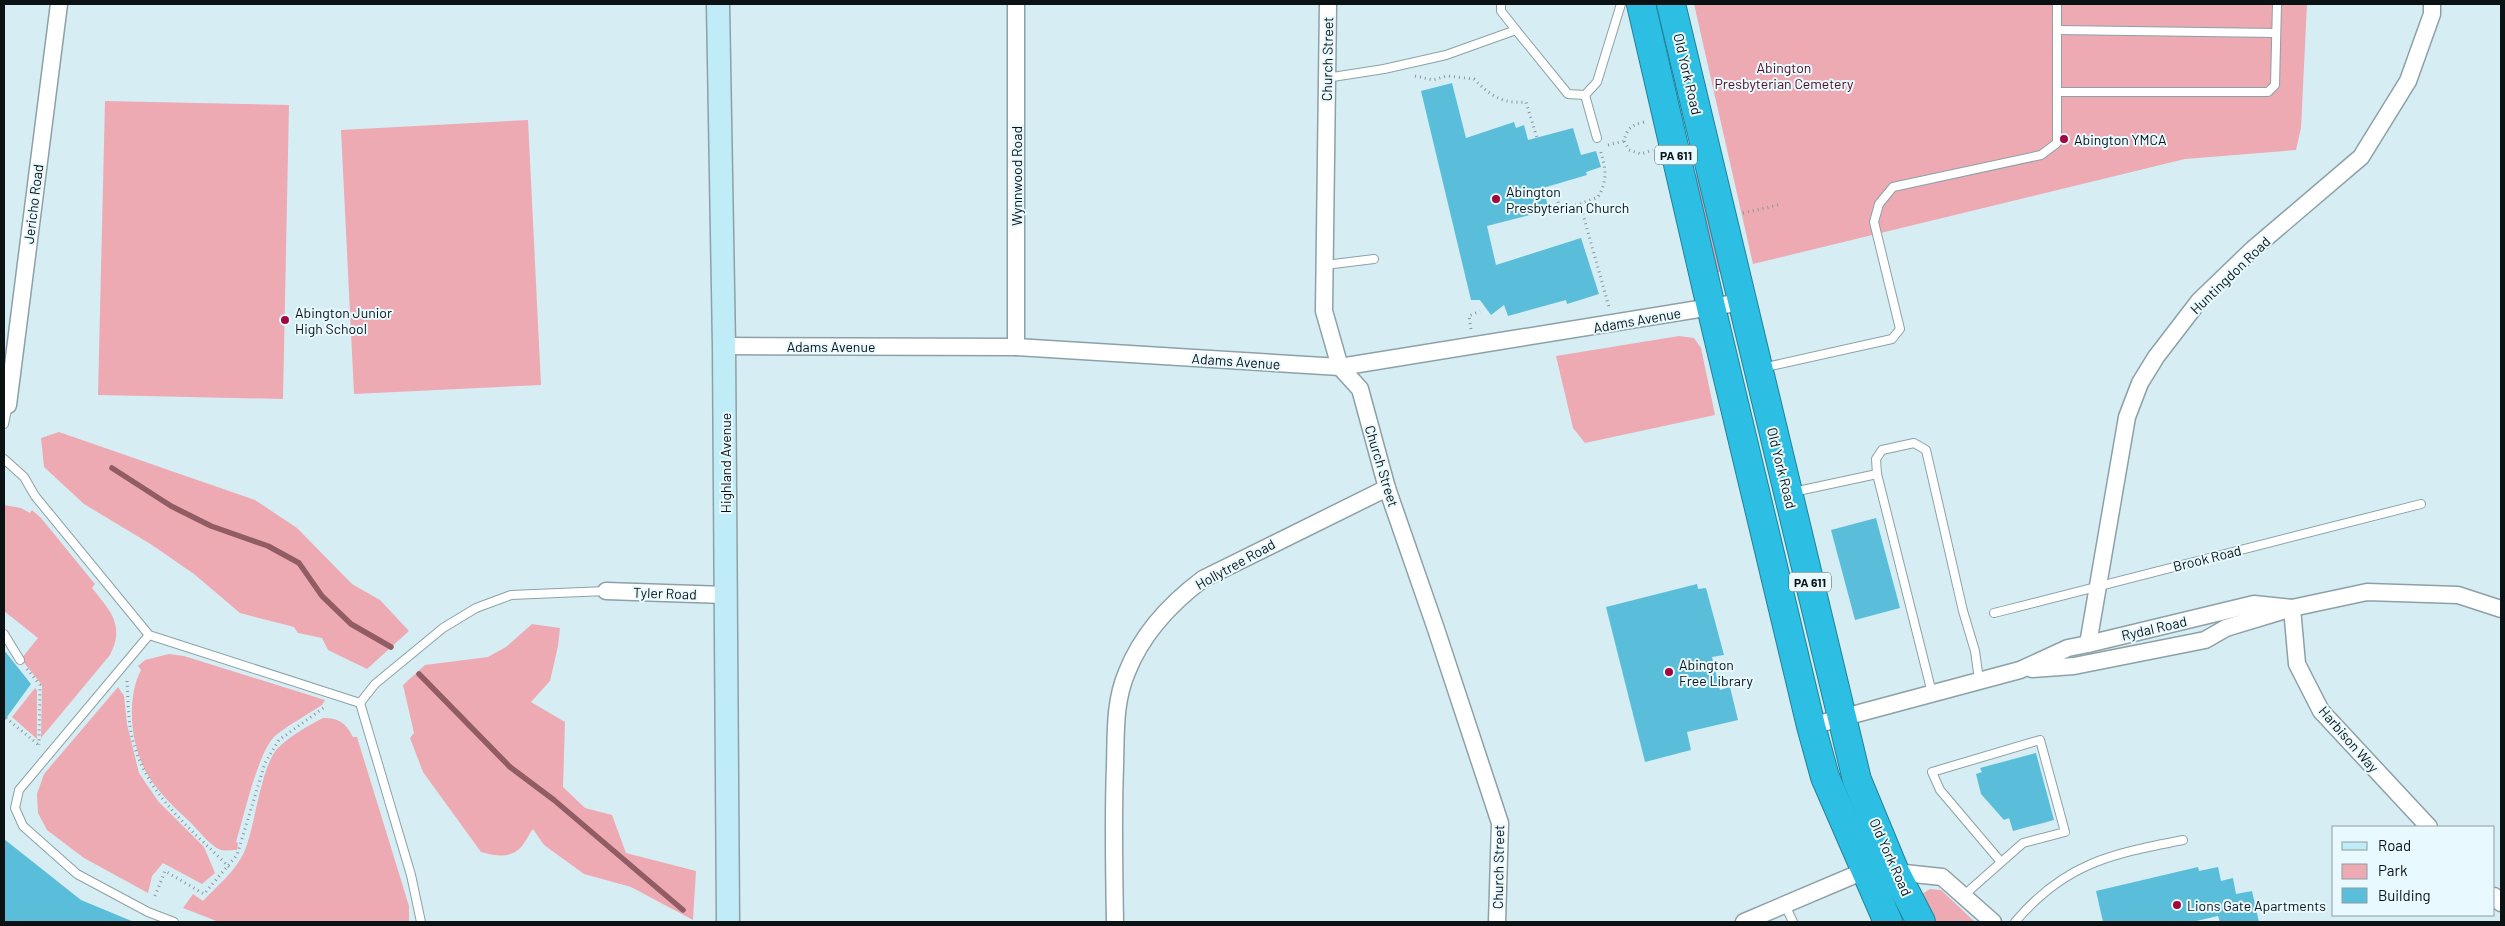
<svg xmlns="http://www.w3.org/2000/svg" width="2505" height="926" font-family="Barlow,sans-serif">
  <rect width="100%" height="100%" fill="#d7edf4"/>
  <!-- green -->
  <g fill="#edaab3">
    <path d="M1694 4H2307L2301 128 2296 150 2185 159 1753 264Z"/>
    <path d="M105 101 289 105 283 399 98 395Z"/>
    <path d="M528 120 541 385 354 394 341 130Z"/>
    <path d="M1699 174 1723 272H1718L1695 175Z"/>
    <path d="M1679 336 1694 338 1701 348 1715 415 1585 443 1573 428 1556 356Z"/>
    <path d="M59 432 255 500 297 528 352 584 380 600 409 631 367 669 328 650 322 638 298 633 294 627 240 613 194 574 152 545 84 504 44 467 41 438Z"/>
    <path d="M4 505 21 508 30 513 32 510 41 518 95 584 92 588C111 612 125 625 110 655L41 738 42 685 21 659 38 638 4 611Z"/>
    <path d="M532 624 560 628 558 646 550 681 531 702 565 722 563 787 585 808 612 815 626 853 696 871 693 920 631 887 584 874 544 845 533 829C529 834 526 841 522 846 512 859 495 856 481 852L423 772 410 738 414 733 403 685 425 665 488 657 506 647Z"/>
    <path d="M169 654 184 656 325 700 322 705C307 715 290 724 276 735 258 750 244 817 236 842L238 843 237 850C232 850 226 851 221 850 210 846 198 830 190 822 176 809 162 796 151 780 131 751 125 701 141 670L138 666 145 660Z"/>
    <path d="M118 687 124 696 127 724 139 773 158 801 204 847 215 873 202 884 163 863 152 876 148 893 84 858 47 830 38 813 37 794 44 774Z"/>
    <path d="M35 688 37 690V739L12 717Z"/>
    <path d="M323 718C339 718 346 723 353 737H357L409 906V922H219L183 908 193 894 203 901C217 886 237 870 245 850 255 826 261 765 278 748 291 735 308 726 323 718Z"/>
    <path d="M1930 889 1941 890 1975 922H1930L1921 905 1922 894Z"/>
  </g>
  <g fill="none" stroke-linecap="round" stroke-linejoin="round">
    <!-- stream -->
    <g stroke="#925c64" stroke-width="5.5">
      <path d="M112 468 171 506 211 526 268 546 299 563 322 596 351 624 391 647"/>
      <path d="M419 674 510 767 554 800 683 910"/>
    </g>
  </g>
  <!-- building -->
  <g fill="#5abedb">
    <path d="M1452 83 1466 138 1514 122 1516 128 1524 125 1528 140 1573 128 1581 155 1596 151 1601 167 1586 172 1587 175 1543 188 1549 210 1487 226 1496 265 1581 238 1599 294 1567 304 1566 300 1508 316 1504 305 1491 315 1480 300H1471L1421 91Z"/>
    <path d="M1876 518 1900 608 1855 620 1831 530Z"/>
    <path d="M1697 584 1698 589 1706 588 1724 655 1712 657 1720 690 1730 687 1738 720 1687 732 1691 750 1645 762 1606 607Z"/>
    <path d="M4 650 31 684 4 721Z"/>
    <path d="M2036 753 2054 820 2013 831 2009 818 2004 820 1981 794 1976 774 1982 772 1980 768Z"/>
    <path d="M4 839 81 900 134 922H4Z"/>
    <path d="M2198 867 2199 871 2218 867 2221 881 2233 878 2236 894 2252 891 2259 922H2220L2218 916 2192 922H2103L2096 891Z"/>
  </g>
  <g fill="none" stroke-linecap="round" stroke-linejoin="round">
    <defs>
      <g id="lane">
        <path d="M1501 4V11L1516 30"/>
        <path d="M2057 30 2276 33"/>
        <path d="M1326 78 1384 69 1446 55 1516 30 1568 94 1585 95 1597 82 1621 4"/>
        <path d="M2057 92H2268L2275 85 2277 4"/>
        <path d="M1585 95 1597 138"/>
        <path d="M1325 265 1374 259"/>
        <path d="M1762 368 1892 339 1900 329 1874 222 1879 204 1893 187 2041 155 2057 143V4"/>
        <path d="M4 424 8 405"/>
        <path d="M4 459 24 477 35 496 149 635 360 703 411 875 421 922"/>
        <path d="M1793 492 1877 474"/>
        <path d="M1994 613 2421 504"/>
        <path d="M4 634 20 660"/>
        <path d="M149 635 19 790 15 808 23 826 77 874 148 912 174 922"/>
        <path d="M1932 693 1877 474 1876 459 1882 450 1914 443 1926 450 1963 611 1975 651 1979 680"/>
        <path d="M360 703 375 684 443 628 476 608 511 595 606 591"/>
        <path d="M1963 896 2023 843 2065 832 2040 740 1932 772 1940 790 2001 862"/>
        <path d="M1785 905 1793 922"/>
        <path d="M2015 922C2065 863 2111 854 2183 840"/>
      </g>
      <g id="street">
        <path d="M1016 4V347"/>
        <path d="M1328 4 1324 311 1340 367 1360 389 1387 488 1436 629 1500 823 1497 922"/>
        <path d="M724 346 1016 347 1340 367 1742 302"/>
        <path d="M8 405 59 4"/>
        <path d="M606 591 725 595"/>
        <path d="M2292 608 2297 664 2321 711 2429 827"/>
        <path d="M2088 644 2127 417 2140 383 2156 357 2199 301 2253 249 2361 157 2408 81 2432 14V4"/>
        <path d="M2032 669 2074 666 2205 640 2226 628 2292 608 2367 592 2458 595 2501 609"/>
        <path d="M1811 726 2020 670 2068 648 2088 644 2254 604 2292 608"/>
        <path d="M1895 872 1942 877 1993 922"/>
        <path d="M2494 896 2501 903"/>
        <path d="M1115 922C1114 870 1113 818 1115 766 1116 734 1114 702 1127 672 1142 634 1171 603 1203 579L1387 488"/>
        <path d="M1744 922 1864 871"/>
      </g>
      <path id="secondary" d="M718 4 724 346 728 922"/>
      <g id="highway">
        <path d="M1641 4 1711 307 1811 726 1825 777 1888 922"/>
        <path d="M1671 4 1857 780 1895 872 1921 922"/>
      </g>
    </defs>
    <!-- lane casing -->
    <use href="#lane" stroke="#8ca1a7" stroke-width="10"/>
    <!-- street casing -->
    <use href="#street" stroke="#8ca1a7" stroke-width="19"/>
    <!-- secondary casing -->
    <use href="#secondary" stroke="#8ca1a7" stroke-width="25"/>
    <!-- highway casing -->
    <use href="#highway" stroke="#21829b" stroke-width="30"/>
    <!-- path -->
    <g stroke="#87989d" stroke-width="3" stroke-dasharray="1 4" stroke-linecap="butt">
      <path d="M1415 76 1433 80 1447 76 1474 79C1491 96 1502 104 1526 102L1537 138"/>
      <path d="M1644 122C1632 125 1627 128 1624 141L1629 150 1641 154 1653 150"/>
      <path d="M1608 145 1624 141"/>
      <path d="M1556 192 1560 209"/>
      <path d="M1580 204 1609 307"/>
      <path d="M1551 211 1580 204 1598 197C1608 180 1606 168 1600 150"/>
      <path d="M1743 213 1778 205"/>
      <path d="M1471 329 1469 316 1480 311"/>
      <path d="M27 669 40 685 39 745"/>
      <path d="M127 681C128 696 128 712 130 726 139 789 187 825 229 867"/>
      <path d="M6 718 40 746"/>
      <path d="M155 896 165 871 204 894 237 855 265 763 279 740 326 706"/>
    </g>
    <!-- lane -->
    <use href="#lane" stroke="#fff" stroke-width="8"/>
    <!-- street -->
    <use href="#street" stroke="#fff" stroke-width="16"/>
    <!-- secondary -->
    <use href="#secondary" stroke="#c0ecf7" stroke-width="22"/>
    <!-- highway -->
    <use href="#highway" stroke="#2dbfe3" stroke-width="28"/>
  </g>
  <!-- markers -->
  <g fill="#a2053f" stroke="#e8f9ff" stroke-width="2">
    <circle cx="2064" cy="139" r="5"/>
    <circle cx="1496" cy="199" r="5"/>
    <circle cx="285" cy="320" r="5"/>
    <circle cx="1669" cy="672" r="5"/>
    <circle cx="2177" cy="905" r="5"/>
  </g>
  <g text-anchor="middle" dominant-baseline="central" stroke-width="4" stroke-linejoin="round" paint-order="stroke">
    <!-- shield labels -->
    <g fill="#e8f9ff" stroke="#4d575a" stroke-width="1">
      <rect x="1655" y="145.5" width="42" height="19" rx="4"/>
      <rect x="1789" y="572.5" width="42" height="19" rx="4"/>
    </g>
    <g font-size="12" font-weight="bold" fill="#0a1214">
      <text x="1676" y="155">PA 611</text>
      <text x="1810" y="582">PA 611</text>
    </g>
    <!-- street labels -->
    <g font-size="14" fill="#0a1214" stroke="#e8f9ff">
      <text transform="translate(1327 59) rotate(-89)">Church Street</text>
      <text transform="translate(1688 74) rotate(77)">Old York Road</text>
      <text transform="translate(1016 176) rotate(-90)">Wynnwood Road</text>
      <text transform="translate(33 204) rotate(-83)">Jericho Road</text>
      <text transform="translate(2230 275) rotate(-44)">Huntingdon Road</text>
      <text transform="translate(1637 320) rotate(-10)">Adams Avenue</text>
      <text x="831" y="346">Adams Avenue</text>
      <text transform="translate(1236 361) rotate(4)">Adams Avenue</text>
      <text transform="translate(725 463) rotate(-90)">Highland Avenue</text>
      <text transform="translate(1382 466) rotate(73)">Church Street</text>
      <text transform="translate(1782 468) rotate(76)">Old York Road</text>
      <text transform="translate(2207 558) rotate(-14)">Brook Road</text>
      <text transform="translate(1235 564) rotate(-29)">Hollytree Road</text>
      <text transform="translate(665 593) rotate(2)">Tyler Road</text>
      <text transform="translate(2154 628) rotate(-13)">Rydal Road</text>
      <text transform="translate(2349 739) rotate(49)">Harbison Way</text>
      <text transform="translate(1891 857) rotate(66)">Old York Road</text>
      <text transform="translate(1498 867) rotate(-89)">Church Street</text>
    </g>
    <!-- park labels -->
    <g font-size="14" fill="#550a20" stroke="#e8f9ff">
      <text x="1784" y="67">Abington<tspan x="1784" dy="16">Presbyterian Cemetery</tspan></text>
    </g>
    <!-- poi labels -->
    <g font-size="14" fill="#0a1214" stroke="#e8f9ff" text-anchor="start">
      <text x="2074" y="139">Abington YMCA</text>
      <text x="1506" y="191">Abington<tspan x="1506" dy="16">Presbyterian Church</tspan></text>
      <text x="295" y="312">Abington Junior<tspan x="295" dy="16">High School</tspan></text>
      <text x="1679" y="664">Abington<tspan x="1679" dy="16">Free Library</tspan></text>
      <text x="2187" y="905">Lions Gate Apartments</text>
    </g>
  </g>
  <!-- border -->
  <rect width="2505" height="926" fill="none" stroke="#0a1214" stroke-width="10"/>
  <!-- legend -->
  <rect x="2332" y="826" width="162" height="90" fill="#e8f9ff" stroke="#8f9da1"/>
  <rect x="2342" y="842" width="25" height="8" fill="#c0ecf7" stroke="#8f9da1"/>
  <text x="2378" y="851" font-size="15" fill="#0a1214">Road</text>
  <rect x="2342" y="864" width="25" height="15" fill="#edaab3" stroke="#8f9da1"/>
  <text x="2378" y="876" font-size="15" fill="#0a1214">Park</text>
  <rect x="2342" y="888" width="25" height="15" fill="#5abedb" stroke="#8f9da1"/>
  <text x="2378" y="901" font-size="15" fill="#0a1214">Building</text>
</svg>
